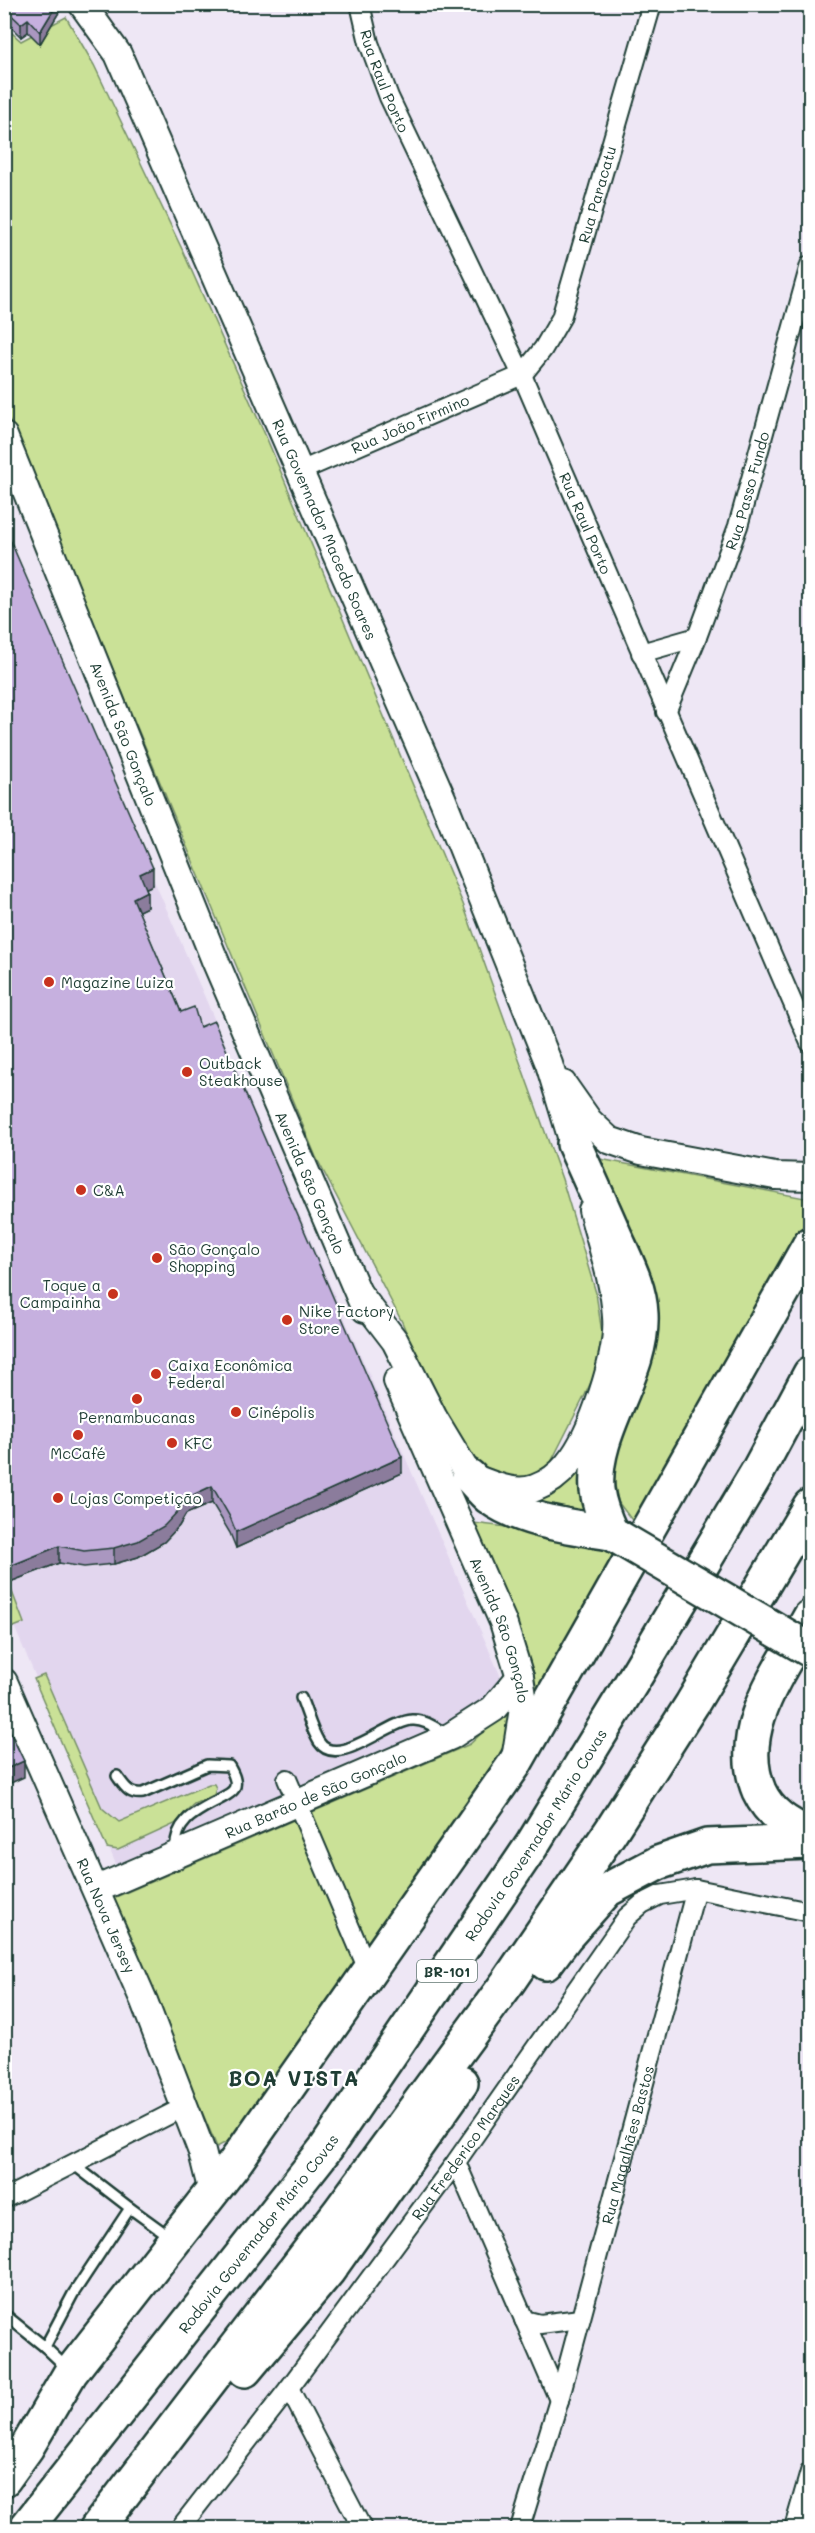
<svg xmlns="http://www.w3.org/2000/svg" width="815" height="2533" font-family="Mali,sans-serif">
  <rect width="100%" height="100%" fill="#eee7f5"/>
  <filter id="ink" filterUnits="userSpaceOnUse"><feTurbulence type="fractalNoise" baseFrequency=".0167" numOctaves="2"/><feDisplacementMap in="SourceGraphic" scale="12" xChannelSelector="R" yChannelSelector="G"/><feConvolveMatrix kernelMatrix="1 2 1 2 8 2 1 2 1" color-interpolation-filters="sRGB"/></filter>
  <g filter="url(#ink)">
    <!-- built -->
    <path fill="#e2d6ee" d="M4 536 510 1698 121 1876 5 1605Z"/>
    <!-- green -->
    <g fill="#cae197" stroke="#748f66" stroke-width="1.5">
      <path d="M66 17 94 65 181 247 267 439 463 904 562 1179 596 1293 602 1333 598 1367 585 1395 548 1468 530 1480 479 1474 434 1399 402 1322 316 1157 5 410 4 26 21 41Z"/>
      <path d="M584 1156 810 1199V1219L641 1525 631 1519 618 1502 612 1469 656 1327Z"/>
      <path d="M582 1470 599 1520 532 1509V1500L560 1491Z"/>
      <path d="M473 1523 550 1532 622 1552 533 1712Z"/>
      <path d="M5 1581 9 1584 24 1623 11 1628 5 1612Z"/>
      <path d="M44 1675 102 1808 119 1822 209 1784H214L216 1788 214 1795 194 1804 185 1812 177 1823 118 1850 107 1848 34 1679Z"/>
      <path d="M511 1705 504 1761 240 2135 217 2147 111 1899 470 1744Z"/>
    </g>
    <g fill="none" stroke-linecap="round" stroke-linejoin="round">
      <defs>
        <g id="lane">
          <path d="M301 1698C307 1712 311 1729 319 1742 337 1770 388 1721 412 1720 424 1719 436 1728 446 1734"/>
          <path d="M117 1776C125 1787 129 1795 143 1793L207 1765 229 1766C233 1773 238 1782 234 1789 231 1794 223 1797 218 1800 195 1812 173 1822 176 1852"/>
          <path d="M73 2164 130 2208"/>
          <path d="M4 2314 45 2347"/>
          <path d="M68 2369 45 2347 73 2294 130 2208 170 2237"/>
        </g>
        <g id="street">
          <path id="s1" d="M360 4 369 43 389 97 522 375 810 1043"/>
          <path id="s2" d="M298 472 522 375 543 349 561 318 652 4"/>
          <path d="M641 653 697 637"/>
          <path id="s3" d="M666 712 697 637 738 526 810 265"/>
          <path d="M287 1779 369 1972"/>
          <path d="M456 2162 559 2400"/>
          <path d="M4 2199 184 2107"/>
          <path d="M524 2320 540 2324 580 2319"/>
          <path d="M289 2388 362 2528"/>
          <path id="s4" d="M180 2528 289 2388 456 2162 627 1917 642 1904 660 1895 696 1889 810 1912"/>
          <path id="s5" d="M520 2528 559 2400 696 1889"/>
          <path d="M794 2528 810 2472"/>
        </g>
        <g id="secondary">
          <path id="s6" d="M82 4 118 54 443 800 549 1064 579 1163"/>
          <path id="s7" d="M4 436 214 958 365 1309"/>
          <path d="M563 1084 589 1121 609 1140 641 1151 775 1176 810 1177"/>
          <path d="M359 1294 395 1341 434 1418 469 1476C490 1483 513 1496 535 1488 548 1483 560 1474 568 1464 592 1436 619 1354 616 1317 614 1281 601 1245 592 1210"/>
          <path id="s8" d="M397 1381 503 1622 520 1677 524 1702 516 1753"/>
          <path id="s9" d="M4 1682 144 2001 202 2152 212 2192"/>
          <path id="s10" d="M97 1889 451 1736 493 1709 520 1677"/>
        </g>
        <g id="highway">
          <path d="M574 1144C588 1175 602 1206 615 1236 626 1261 640 1287 641 1314 644 1376 592 1428 597 1490 599 1505 605 1520 611 1533"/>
          <path d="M469 1476C476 1483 482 1491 489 1497 523 1522 571 1526 611 1533L618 1537"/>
          <path d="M810 1617C782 1669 733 1729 759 1791 769 1813 788 1826 810 1834"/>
          <path d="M546 1963 566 1936 607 1890 658 1863 707 1846 810 1842"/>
          <path d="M245 2370 328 2271 461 2083"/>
          <path d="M4 2479 27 2447 71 2372 234 2164 514 1765 810 1244"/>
          <path id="s11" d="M26 2528 326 2148 452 1963 532 1845 635 1677 758 1471 810 1374"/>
          <path d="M97 2528 340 2211 508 1982 611 1831 692 1704 810 1506"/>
        </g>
      </defs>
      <!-- lane casing -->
      <use href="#lane" stroke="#1f3d34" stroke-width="14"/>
      <!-- street casing -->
      <use href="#street" stroke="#1f3d34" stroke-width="22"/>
      <!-- secondary casing -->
      <use href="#secondary" stroke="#1f3d34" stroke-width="30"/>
      <!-- highway casing -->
      <use href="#highway" stroke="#1f3d34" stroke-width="38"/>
      <!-- lane -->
      <use href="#lane" stroke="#fff" stroke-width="9"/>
      <!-- street -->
      <use href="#street" stroke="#fff" stroke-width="18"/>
      <!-- secondary -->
      <use href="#secondary" stroke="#fff" stroke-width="26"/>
      <!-- highway -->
      <use href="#highway" stroke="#fff" stroke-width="33"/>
      <defs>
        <path id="highway-bridge" d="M618 1537 810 1650"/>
      </defs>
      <!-- highway-bridge casing -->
      <use href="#highway-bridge" stroke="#1f3d34" stroke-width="38" stroke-linecap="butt"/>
      <!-- highway-bridge -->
      <use href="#highway-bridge" stroke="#fff" stroke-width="33"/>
    </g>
    <!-- wall -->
    <g fill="#aa97c0" stroke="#1f3d34" stroke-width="1.5">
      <path d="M4 4H64L40 44 28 32 21 37 4 20Z"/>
      <path d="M4 526 153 885 146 888 147 907 138 911 181 1012 200 1027 402 1473 236 1548 230 1533 212 1503 186 1514 179 1526 164 1542 138 1557 114 1564 84 1567 59 1563 10 1582 4 1571Z"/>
    </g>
    <!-- shaded-wall -->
    <g fill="#8b7b9c" stroke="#1f3d34" stroke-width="1.5">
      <path d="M57 4H64L40 44V32Z"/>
      <path d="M28 19V32L21 37V24Z"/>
      <path d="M153 868V885L140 891V874Z"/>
      <path d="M147 891V907L133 914V898Z"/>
      <path d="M402 1457V1473L236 1548V1532Z"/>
      <path d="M212 1486V1503L186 1514 179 1526 164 1542 138 1557 114 1564V1548L186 1498Z"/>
      <path d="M59 1546V1563L10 1582V1566Z"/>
      <path d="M24 1761V1777L4 1786V1770Z"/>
    </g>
    <!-- building -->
    <g fill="#c6b0df" stroke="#1f3d34" stroke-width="1.5">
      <path d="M4 4H57L40 32 28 19 21 24 4 8Z"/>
      <path d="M4 526 153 868 140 874 147 891 133 898 181 1012 194 1007 200 1027 214 1021 402 1457 236 1532 230 1517 212 1486 186 1498 179 1510 164 1526 138 1541 114 1548 84 1551 59 1546 10 1566 4 1555Z"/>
      <path d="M4 1720 24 1761 4 1770Z"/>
    </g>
  </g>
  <!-- markers -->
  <g fill="#c8321e" stroke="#fff" stroke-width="2">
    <circle cx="49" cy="982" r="6"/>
    <circle cx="187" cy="1072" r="6"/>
    <circle cx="81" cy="1190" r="6"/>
    <circle cx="157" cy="1258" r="6"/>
    <circle cx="113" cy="1294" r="6"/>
    <circle cx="287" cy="1320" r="6"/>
    <circle cx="156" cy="1374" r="6"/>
    <circle cx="137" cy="1399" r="6"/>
    <circle cx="236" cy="1412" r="6"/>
    <circle cx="78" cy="1435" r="6"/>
    <circle cx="172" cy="1443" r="6"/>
    <circle cx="58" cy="1498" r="6"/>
  </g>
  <g text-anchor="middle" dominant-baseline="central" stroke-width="4.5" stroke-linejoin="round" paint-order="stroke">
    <!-- shield labels -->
    <rect fill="#fff" stroke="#627771" stroke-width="1.5" x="417" y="1960" width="60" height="22" rx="4.5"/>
    <g font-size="14" font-weight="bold" fill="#1f3d34">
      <text x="447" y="1971">BR-101</text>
    </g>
    <!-- street labels -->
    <g font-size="15" fill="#1f3d34" stroke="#fff">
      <text stroke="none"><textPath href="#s1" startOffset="81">Rua Raul Porto</textPath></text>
      <text stroke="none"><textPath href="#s2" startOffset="442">Rua Paracatu</textPath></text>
      <text stroke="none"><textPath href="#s2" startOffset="122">Rua João Firmino</textPath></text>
      <text stroke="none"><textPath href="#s3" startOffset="236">Rua Passo Fundo</textPath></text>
      <text stroke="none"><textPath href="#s1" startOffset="567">Rua Raul Porto</textPath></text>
      <text stroke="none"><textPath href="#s6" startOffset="580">Rua Governador Macedo Soares</textPath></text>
      <text stroke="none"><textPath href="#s7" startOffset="321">Avenida São Gonçalo</textPath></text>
      <text stroke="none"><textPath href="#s7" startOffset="807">Avenida São Gonçalo</textPath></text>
      <text stroke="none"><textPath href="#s8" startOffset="270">Avenida São Gonçalo</textPath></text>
      <text stroke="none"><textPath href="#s10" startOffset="238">Rua Barão de São Gonçalo</textPath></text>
      <text stroke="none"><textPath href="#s11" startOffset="861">Rodovia Governador Mário Covas</textPath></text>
      <text stroke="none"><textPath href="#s9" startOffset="255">Rua Nova Jersey</textPath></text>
      <text stroke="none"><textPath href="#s5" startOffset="398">Rua Magalhães Bastos</textPath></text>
      <text stroke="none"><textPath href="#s4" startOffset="476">Rua Frederico Marques</textPath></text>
      <text stroke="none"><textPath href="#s11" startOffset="375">Rodovia Governador Mário Covas</textPath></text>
    </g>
    <!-- poi labels -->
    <g font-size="15" fill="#1f3d34" stroke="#fff" text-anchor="start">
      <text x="61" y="982">Magazine Luiza</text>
      <text x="199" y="1063">Outback<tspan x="199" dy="17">Steakhouse</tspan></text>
      <text x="93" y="1190">C&amp;A</text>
      <text x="169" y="1249">São Gonçalo<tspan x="169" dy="17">Shopping</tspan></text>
      <text x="101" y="1285" text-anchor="end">Toque a<tspan x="101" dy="17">Campainha</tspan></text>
      <text x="299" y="1311">Nike Factory<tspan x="299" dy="17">Store</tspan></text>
      <text x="168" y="1365">Caixa Econômica<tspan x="168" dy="17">Federal</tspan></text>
      <text x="248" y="1412">Cinépolis</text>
      <text x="137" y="1417" text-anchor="middle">Pernambucanas</text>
      <text x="184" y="1443">KFC</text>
      <text x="78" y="1453" text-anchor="middle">McCafé</text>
      <text x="70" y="1498">Lojas Competição</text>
    </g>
    <!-- district labels -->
    <g font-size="21" font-weight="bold" letter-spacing="1.5" fill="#1f3d34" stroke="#fff">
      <text x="294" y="2077">BOA VISTA</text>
    </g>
  </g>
  <!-- margin -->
  <rect width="815" height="2533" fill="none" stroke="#fff" stroke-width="24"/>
  <rect x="12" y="12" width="791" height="2509" fill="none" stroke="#1f3d34" stroke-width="2" filter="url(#ink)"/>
</svg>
